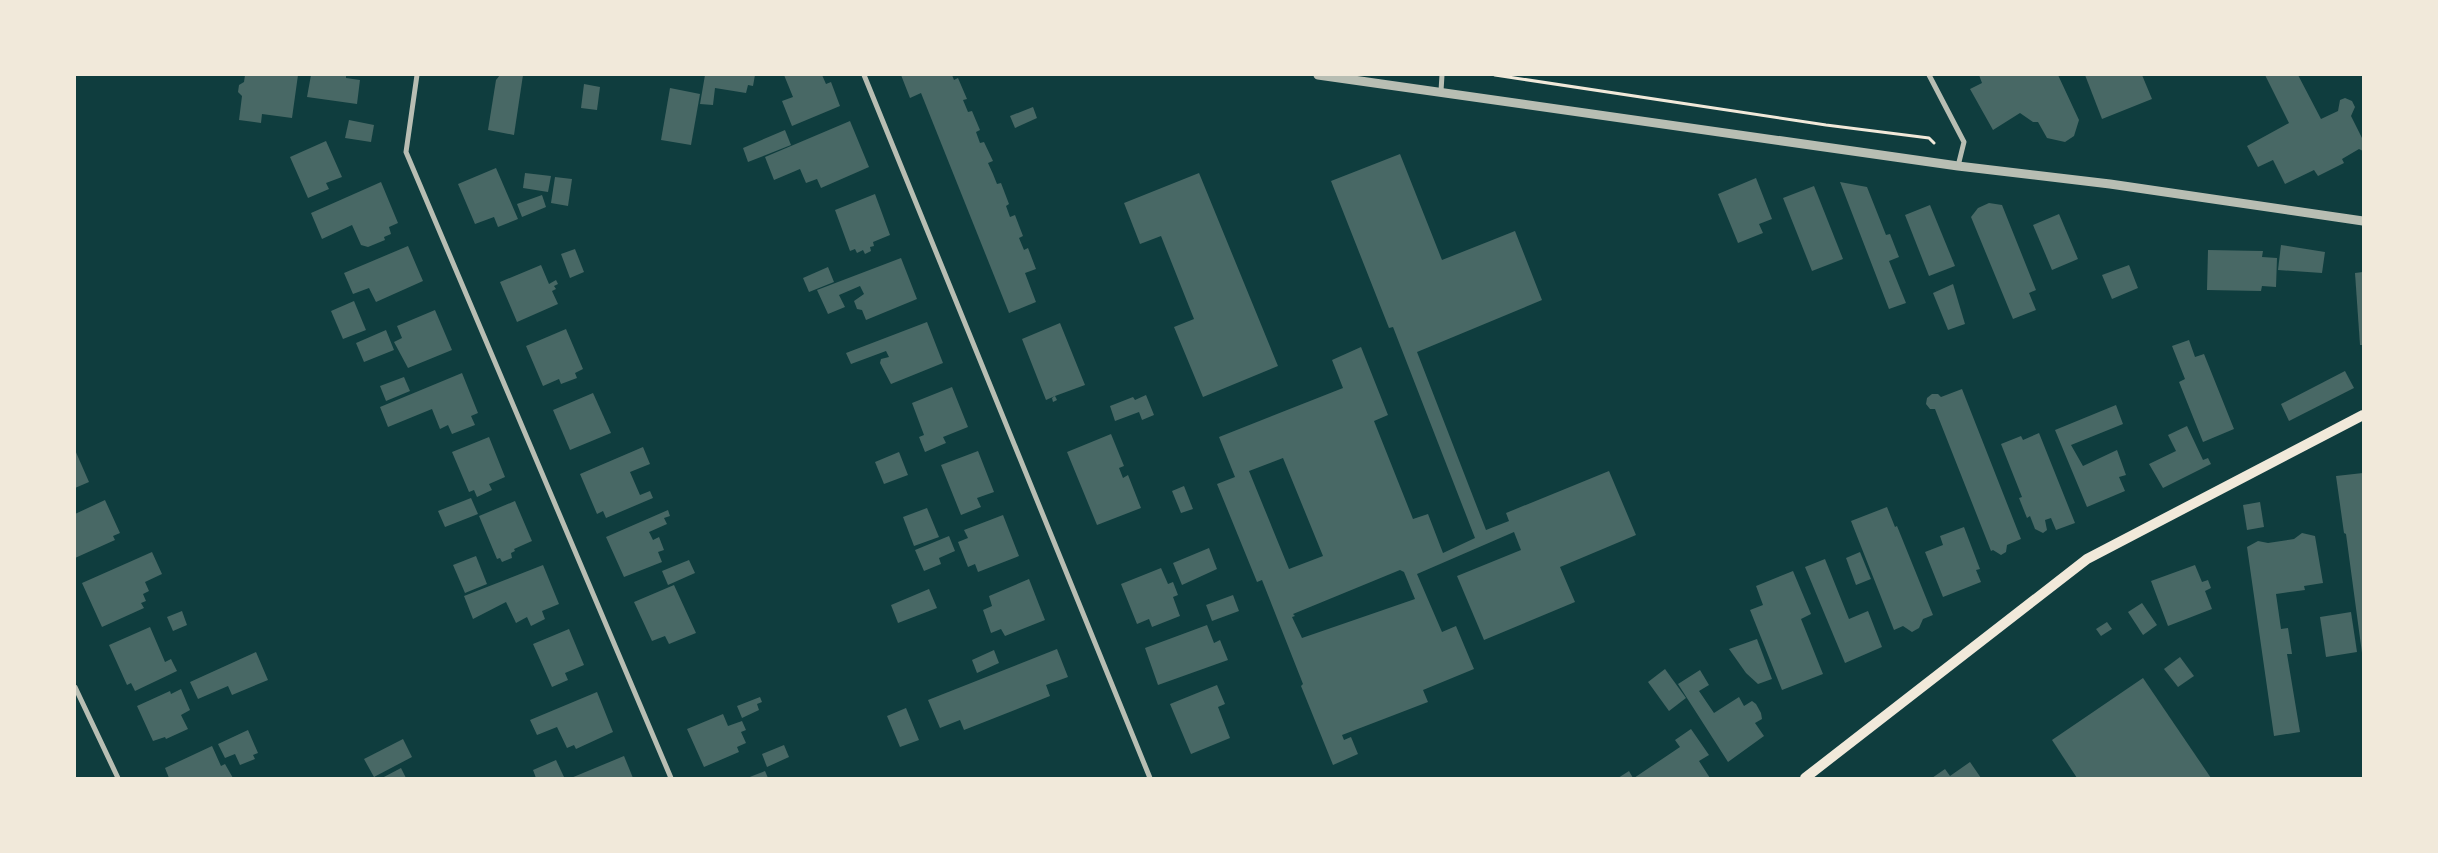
<svg xmlns="http://www.w3.org/2000/svg" width="2438" height="853" font-family="'PT Sans',sans-serif">
  <rect width="100%" height="100%" fill="#0f3d3e"/>
  <!-- building -->
  <g fill="#486865" fill-rule="evenodd">
    <path d="M245 75H298L292 118 262 114 261 123 239 120 242 96 238 92 239 85 244 82Z"/>
    <path d="M311 75H346V78L360 80 357 104 307 97Z"/>
    <path d="M500 75H523L514 135 488 130 496 80Z"/>
    <path d="M705 75H755L753 86 748 85 746 93 715 88 713 105 700 104Z"/>
    <path d="M784 75H822L826 84 831 82 840 106 792 126 782 101 793 97Z"/>
    <path d="M901 75H952L954 80 958 78 967 99 963 100 968 112 972 111 980 130 976 132 980 143 984 142 993 161 988 163 993 174 997 184 1001 183 1009 204 1006 206 1010 217 1015 215 1023 236 1019 238 1024 250 1028 248 1036 269 1025 273 1036 302 1009 313 921 93 910 98Z"/>
    <path d="M1979 75H2058L2079 120 2074 136 2065 142 2047 138 2038 122H2033L2020 113 1993 130 1970 89 1982 83Z"/>
    <path d="M2085 75H2142L2152 99 2102 119Z"/>
    <path d="M2265 75H2298L2321 119 2338 111 2340 100 2345 98 2352 101 2355 107 2351 116 2363 140V151L2359 149 2342 159 2344 163 2318 176 2314 170 2285 184 2273 160 2258 167 2247 146 2289 123Z"/>
    <path d="M584 84 600 87 597 110 581 108Z"/>
    <path d="M670 88 700 94 691 145 661 140Z"/>
    <path d="M1033 107 1037 118 1015 128 1010 116Z"/>
    <path d="M349 120 374 125 371 142 345 138Z"/>
    <path d="M850 121 869 167 821 188 817 179 806 183 800 169 774 180 765 157Z"/>
    <path d="M785 130 791 145 748 162 743 148Z"/>
    <path d="M326 141 342 177 326 183 329 189 308 198 290 157Z"/>
    <path d="M1400 154 1442 260 1515 231 1542 300 1417 352 1486 530 1509 521 1506 513 1609 471 1636 535 1560 567 1575 602 1484 640 1457 576 1521 550 1514 532 1417 574 1442 632 1456 626 1474 669 1423 690 1428 702 1342 735 1344 740 1351 737 1358 754 1333 765 1301 686 1303 684 1262 580 1257 582 1217 484 1235 477 1219 437 1343 388 1332 360 1361 347 1388 415 1374 421 1413 519 1428 514 1443 553 1475 538 1393 327 1389 328 1331 181ZM1283 458 1323 556 1289 569 1249 471ZM1400 570 1404 572 1415 599 1302 638 1292 617 1295 616 1293 614Z"/>
    <path d="M496 168 518 219 498 227 494 217 475 224 458 184Z"/>
    <path d="M525 173 551 176 548 192 523 188Z"/>
    <path d="M1199 173 1278 366 1203 397 1174 327 1194 319 1161 236 1140 244 1124 203Z"/>
    <path d="M555 177 572 179 568 206 551 203Z"/>
    <path d="M1756 178 1772 219 1759 224 1763 233 1738 243 1718 194Z"/>
    <path d="M381 182 398 223 389 227 391 234 384 237 385 240 368 247 361 245 352 225 322 239 311 213Z"/>
    <path d="M1840 182 1867 187 1886 235 1890 234 1899 257 1889 261 1906 303 1889 309Z"/>
    <path d="M1814 186 1843 259 1812 271 1783 198Z"/>
    <path d="M875 194 890 235 873 242 874 246 870 247 871 251 865 254 863 250 857 253 855 249 850 251 835 210Z"/>
    <path d="M542 195 546 207 522 217 517 204Z"/>
    <path d="M1989 203 2002 205 2036 290 2029 293 2036 310 2013 319 1971 217 1978 208Z"/>
    <path d="M1930 205 1955 266 1929 276 1905 215Z"/>
    <path d="M2059 214 2078 259 2052 270 2033 225Z"/>
    <path d="M2281 245 2325 252 2322 273 2278 270Z"/>
    <path d="M408 246 423 281 376 302 369 288 353 294 344 273Z"/>
    <path d="M575 249 584 272 570 278 561 254Z"/>
    <path d="M2208 250 2263 251 2262 257 2277 258 2276 287 2262 286 2261 291 2207 290Z"/>
    <path d="M901 258 917 299 866 320 862 310 857 309 854 301 864 294 860 286 839 295 845 307 828 314 817 290Z"/>
    <path d="M541 265 549 284 556 280 558 284 554 286 556 289 552 291 558 304 517 322 500 282Z"/>
    <path d="M2129 265 2138 288 2112 299 2102 275Z"/>
    <path d="M828 267 834 282 809 292 803 278Z"/>
    <path d="M2363 272V345H2360L2355 273Z"/>
    <path d="M1953 284 1965 324 1948 330 1933 293Z"/>
    <path d="M354 301 366 330 343 339 331 311Z"/>
    <path d="M435 310 452 350 408 368 394 342 402 338 397 326Z"/>
    <path d="M927 322 943 363 891 384 880 363 881 359 889 357 886 351 851 364 846 353Z"/>
    <path d="M1060 323 1085 385 1055 396 1057 400 1053 402 1052 398 1055 396 1046 400 1022 339Z"/>
    <path d="M566 329 583 369 575 373 577 378 561 384 559 379 543 386 526 346Z"/>
    <path d="M386 330 394 350 364 362 356 343Z"/>
    <path d="M2189 340 2195 357 2204 354 2234 429 2203 442 2179 382 2185 379 2172 346Z"/>
    <path d="M2345 371 2354 388 2289 421 2281 404Z"/>
    <path d="M462 373 478 413 471 416 475 425 452 434 448 425 440 429 432 409 388 427 380 407Z"/>
    <path d="M404 377 410 391 386 401 380 386Z"/>
    <path d="M952 387 968 427 943 437 946 443 925 452 919 437 924 435 912 403Z"/>
    <path d="M1962 389 2021 539 2007 545 2006 552 2001 555 1993 550 1991 551 1935 409H1930L1926 404 1927 398 1932 394H1938L1941 397Z"/>
    <path d="M593 393 611 433 570 450 553 410Z"/>
    <path d="M1146 395 1154 415 1142 420 1139 412 1115 421 1110 406 1133 397 1135 400Z"/>
    <path d="M2116 405 2123 424 2071 445 2083 466 2117 450 2126 475 2119 477 2125 491 2087 507 2055 430Z"/>
    <path d="M2187 426 2203 460 2208 458 2211 464 2163 488 2149 464 2176 451 2168 435Z"/>
    <path d="M2039 433 2075 523 2056 530 2051 518 2045 520 2047 530 2043 533 2035 529 2030 516 2027 518 2019 498 2022 497 2001 444 2021 436 2023 440Z"/>
    <path d="M1111 434 1124 466 1119 468 1123 478 1128 475 1141 508 1097 525 1067 452Z"/>
    <path d="M489 437 505 477 489 484 492 490 477 497 474 490 469 492 452 452Z"/>
    <path d="M643 447 650 464 630 472 640 495 650 491 653 498 606 518 603 511 597 514 580 474Z"/>
    <path d="M75 450 89 482 75 488Z"/>
    <path d="M978 451 994 492 977 498 981 507 961 515 941 465Z"/>
    <path d="M899 452 908 475 884 484 875 462Z"/>
    <path d="M2363 473V653H2362L2346 534 2344 533 2336 476Z"/>
    <path d="M1184 486 1193 509 1181 513 1172 491Z"/>
    <path d="M471 498 478 514 445 527 438 511Z"/>
    <path d="M105 500 120 533 113 536 115 540 75 558V514Z"/>
    <path d="M515 501 532 541 514 549 515 551 511 553 512 558 502 562 500 558 497 559 479 516Z"/>
    <path d="M2260 502 2264 527 2247 530 2243 505Z"/>
    <path d="M1887 507 1895 527 1897 526 1933 615 1923 619 1919 628 1912 632 1903 626 1894 630 1851 521Z"/>
    <path d="M927 508 939 537 914 546 903 517Z"/>
    <path d="M668 510 670 516 664 518 667 524 649 532 653 540 659 537 664 550 658 552 662 562 624 577 606 537Z"/>
    <path d="M1003 515 1019 556 978 572 975 564 968 567 958 542 968 538 964 530Z"/>
    <path d="M1964 527 1980 569 1976 570 1981 582 1943 597 1925 552 1943 545 1940 536Z"/>
    <path d="M2302 533 2315 536 2323 583 2304 586 2305 590 2276 594 2281 629 2288 628 2292 654H2287L2300 732 2274 736 2247 547 2258 541 2268 543 2294 539Z"/>
    <path d="M949 536 955 551 939 558 941 564 924 571 915 550Z"/>
    <path d="M1209 548 1217 569 1182 585 1173 563Z"/>
    <path d="M152 552 162 574 145 582 149 591 143 594 146 601 141 603 144 608 102 627 82 583Z"/>
    <path d="M1860 552 1871 579 1856 585 1846 558Z"/>
    <path d="M476 556 487 584 465 593 453 565Z"/>
    <path d="M1825 559 1849 619 1868 611 1882 647 1845 663 1805 567Z"/>
    <path d="M689 560 695 573 668 585 662 571Z"/>
    <path d="M543 565 559 604 542 611 545 619 531 626 527 617 516 623 506 602 473 619 464 596Z"/>
    <path d="M2195 565 2202 582 2208 580 2211 588 2205 591 2212 609 2168 626 2151 581Z"/>
    <path d="M1161 568 1168 584 1173 582 1178 595 1173 597 1180 616 1152 627 1149 619 1137 624 1121 584Z"/>
    <path d="M1793 571 1811 614 1801 619 1823 674 1782 690 1750 610 1763 605 1756 586Z"/>
    <path d="M1029 579 1045 620 1005 636 1001 629 991 633 983 610 992 606 989 596Z"/>
    <path d="M674 585 696 633 669 644 665 636 652 641 634 602Z"/>
    <path d="M929 589 937 608 898 623 891 605Z"/>
    <path d="M1233 595 1239 611 1212 621 1206 605Z"/>
    <path d="M2142 603 2157 625 2143 635 2128 612Z"/>
    <path d="M182 611 187 625 173 631 167 617Z"/>
    <path d="M2351 612 2357 652 2326 657 2320 617Z"/>
    <path d="M2107 622 2112 629 2101 636 2096 629Z"/>
    <path d="M1207 625 1214 643 1220 640 1228 660 1158 685 1145 648Z"/>
    <path d="M150 627 165 662 171 659 177 671 135 691 131 683 127 685 109 645Z"/>
    <path d="M569 629 584 665 565 673 568 680 552 687 533 644Z"/>
    <path d="M1757 639 1772 679 1758 684 1746 673 1729 649Z"/>
    <path d="M1057 649 1068 677 1046 685 1050 696 964 730 960 720 940 728 928 700Z"/>
    <path d="M994 650 999 663 977 673 972 660Z"/>
    <path d="M256 652 268 680 232 695 228 686 198 699 190 682Z"/>
    <path d="M2180 657 2194 676 2178 687 2164 669Z"/>
    <path d="M1665 669 1686 698 1669 711 1648 682Z"/>
    <path d="M1700 670 1709 685 1699 691 1714 713 1739 697 1744 706 1752 701 1756 704 1761 713 1762 719 1755 723 1764 736 1728 762 1678 684Z"/>
    <path d="M2143 678 2211 778H2077L2052 740Z"/>
    <path d="M1217 685 1225 704 1218 707 1230 738 1191 754 1170 704Z"/>
    <path d="M181 689 190 710 181 715 188 729 166 739 165 737 153 741 137 706 170 691 171 694Z"/>
    <path d="M597 692 613 732 576 749 574 745 567 748 557 727 537 735 530 720Z"/>
    <path d="M760 697 762 702 757 704 759 710 742 718 737 706Z"/>
    <path d="M906 708 919 740 900 747 887 716Z"/>
    <path d="M723 714 728 726 742 721 746 730 741 732 746 743 737 747 739 752 704 767 687 729Z"/>
    <path d="M1691 729 1709 755 1699 761 1710 778H1634L1680 747 1675 740Z"/>
    <path d="M248 730 258 753 253 755 255 759 240 765 235 754 225 758 218 744Z"/>
    <path d="M403 739 412 757 374 777 364 759Z"/>
    <path d="M784 745 789 757 767 767 762 754Z"/>
    <path d="M212 746 221 766 225 764 233 778H169L165 768Z"/>
    <path d="M624 756 633 778H571Z"/>
    <path d="M556 760 564 777 536 778 533 770Z"/>
    <path d="M1970 762 1981 778H1932L1945 769 1950 776Z"/>
    <path d="M401 768 406 778H382Z"/>
    <path d="M765 771 768 778H747Z"/>
    <path d="M1629 771 1633 778H1618Z"/>
  </g>
  <g fill="none" stroke-linecap="round" stroke-linejoin="round">
    <!-- path -->
    <path stroke="#f1e9da" stroke-width="3" d="M1495 75 1826 125 1929 138 1934 143"/>
    <!-- minor -->
    <g stroke="#b8beb3" stroke-width="5">
      <path d="M417 75 406 152 671 778"/>
      <path d="M864 75 1150 778"/>
      <path d="M1929 75 1964 142 1958 166"/>
      <path d="M1441 91 1442 75"/>
      <path d="M75 687 118 778"/>
    </g>
    <!-- tertiary -->
    <path stroke="#b8beb3" stroke-width="9" d="M1318 75 1958 166 2110 184 2363 221"/>
    <!-- secondary -->
    <path stroke="#f1e9da" stroke-width="10" d="M1805 778 2087 559 2363 415"/>
  </g>
  <!-- border -->
  <rect width="2438" height="853" fill="none" stroke="#f1e9da" stroke-width="152"/>
</svg>
